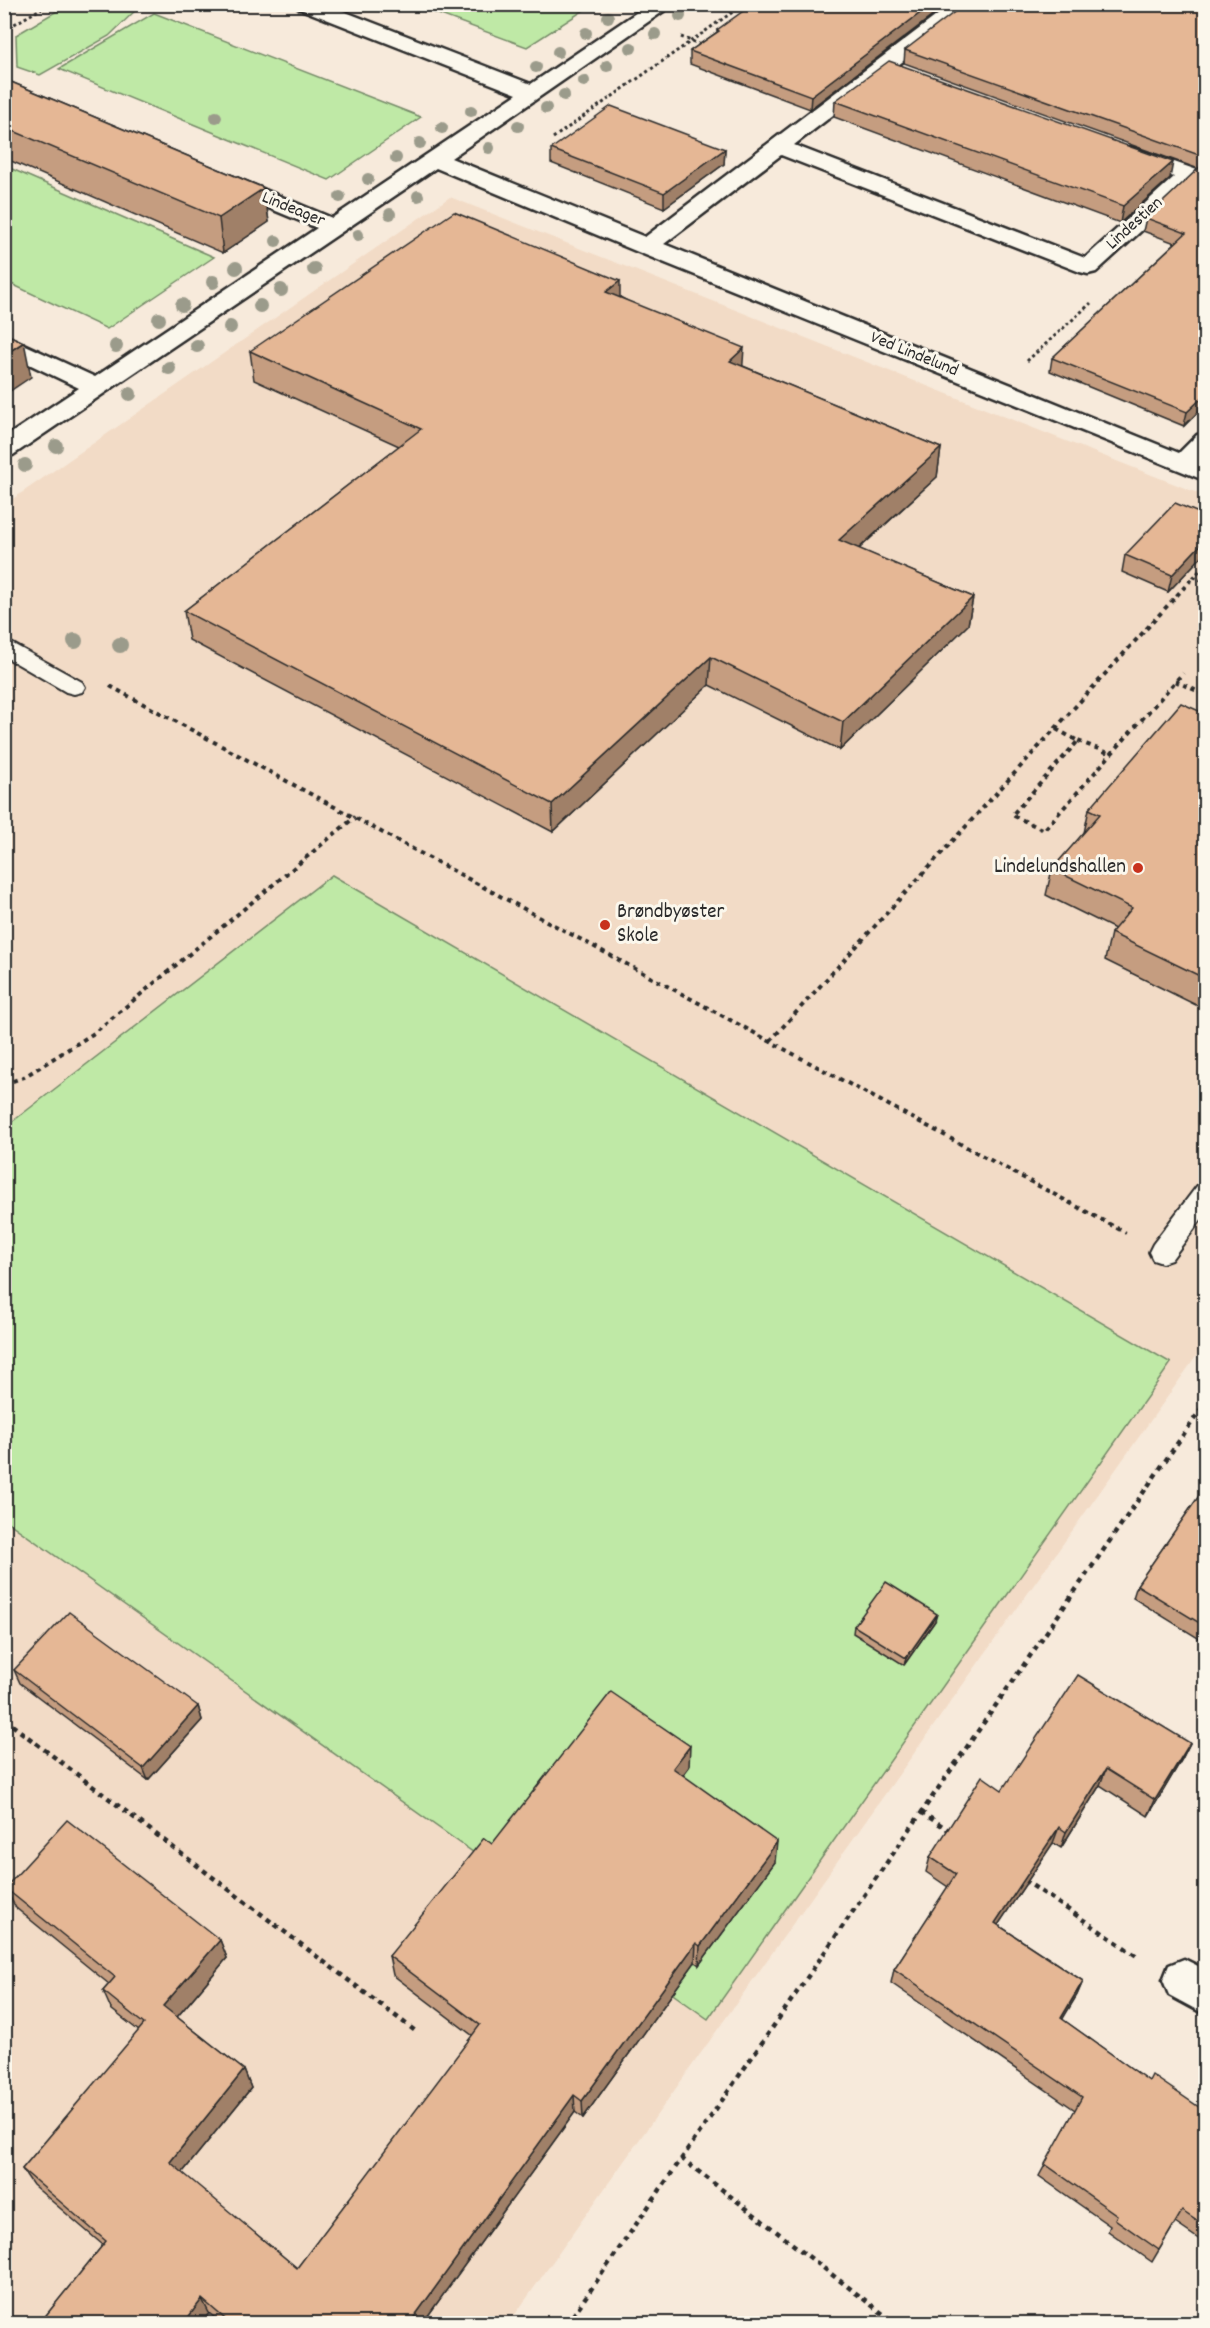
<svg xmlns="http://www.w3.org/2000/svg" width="1210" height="2328" font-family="Dekko,sans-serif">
  <rect width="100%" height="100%" fill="#f7eadb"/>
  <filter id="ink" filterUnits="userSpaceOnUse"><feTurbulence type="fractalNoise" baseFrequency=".0167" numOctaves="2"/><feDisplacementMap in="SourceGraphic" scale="12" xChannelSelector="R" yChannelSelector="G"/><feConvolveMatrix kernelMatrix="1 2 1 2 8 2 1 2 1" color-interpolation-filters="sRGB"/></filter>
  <g filter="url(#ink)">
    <!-- built -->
    <path fill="#f2dbc6" d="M450 197 1205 496V1344L509 2323H5L4 505Z"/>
    <!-- green -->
    <g fill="#bfe9a6" stroke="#758a68" stroke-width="1.5">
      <path d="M67 5H141L109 36 40 75 17 67 16 35Z"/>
      <path d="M414 5H592L527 47Z"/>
      <path d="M154 13 421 117 329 180 59 69Z"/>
      <path d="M5 166 214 257 107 329 5 281Z"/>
      <path d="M332 875 1171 1363 708 2019 5 1520 4 1128Z"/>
    </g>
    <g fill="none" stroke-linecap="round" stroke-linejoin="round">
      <defs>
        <g id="lane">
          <path d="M4 639 82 682 85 687 82 692 74 694 66 692 4 656Z"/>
          <path d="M1206 1183V1213L1171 1260 1162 1263 1153 1260 1149 1252 1153 1244 1197 1186Z"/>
        </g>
        <g id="street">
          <path d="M295 4H325L531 84 649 4H674L451 158 645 237 952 4H974L971 9 794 145 1085 258 1174 177 1121 159 1118 154 1121 149 1129 147 1137 149 1197 170 1200 175 1197 180 1096 272 1088 274 1080 272 781 155 664 244 1179 453 1197 435 1206 433V455L1199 461 1206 464V481L638 252 436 168 13 455 4 458V438L79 388 4 352V335L95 377 317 228 218 187 215 182 218 177 226 175 234 177 332 218 517 94 298 8Z"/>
          <path d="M1184 1959 1206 1970V2015L1169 1995 1163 1980 1169 1965Z"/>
        </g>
      </defs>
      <!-- lane casing -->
      <use href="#lane" stroke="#2b2b2b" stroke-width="4"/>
      <!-- street casing -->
      <use href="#street" stroke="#2b2b2b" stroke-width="5"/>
      <!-- path-far2 -->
      <g stroke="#2b2b2b" stroke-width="3" stroke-dasharray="3 3" stroke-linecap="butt">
        <path d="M4 30 49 4"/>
        <path d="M681 37 704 46"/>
        <path d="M553 138 744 4"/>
        <path d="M1027 361 1091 303"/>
        <path d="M1194 577 1205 582"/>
        <path d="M1189 582 1206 564"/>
      </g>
      <!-- path-far1 -->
      <g stroke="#2b2b2b" stroke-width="4" stroke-dasharray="4.5 4.5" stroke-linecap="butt">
        <path d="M1202 581 1206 583"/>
        <path d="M1175 681 1206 695"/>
        <path d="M110 686 1126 1233"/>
        <path d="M1056 729 1078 741 1012 815 1044 830 1183 673"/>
        <path d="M1078 741 1111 754"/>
        <path d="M770 1041 1190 581"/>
        <path d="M4 1084 24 1077 94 1033 355 817"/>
      </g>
      <!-- path -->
      <g stroke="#2b2b2b" stroke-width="4.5" stroke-dasharray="5 5" stroke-linecap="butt">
        <path d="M4 1719 418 2033"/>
        <path d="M921 1812 950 1831"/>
        <path d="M1024 1880 1140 1958"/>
        <path d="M681 2158 896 2324"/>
        <path d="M567 2324 1206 1402"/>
      </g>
      <!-- lane -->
      <use href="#lane" fill="#fbf7ec" fill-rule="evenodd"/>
      <!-- street -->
      <use href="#street" fill="#fbf7ec" fill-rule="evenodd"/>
    </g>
    <!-- trees -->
    <g fill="#9b9b8b">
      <circle cx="680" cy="16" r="6"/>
      <circle cx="608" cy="17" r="6"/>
      <circle cx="586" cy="33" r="6"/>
      <circle cx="655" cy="34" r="6"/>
      <circle cx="631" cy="48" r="6"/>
      <circle cx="558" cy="52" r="6"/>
      <circle cx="607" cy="66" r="6"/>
      <circle cx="536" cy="67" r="6"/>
      <circle cx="584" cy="81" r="6"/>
      <circle cx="564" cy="95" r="6"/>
      <circle cx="546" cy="108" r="6"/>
      <circle cx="471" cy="111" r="6"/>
      <circle cx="216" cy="117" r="6"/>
      <circle cx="518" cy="126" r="6"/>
      <circle cx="442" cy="128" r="6"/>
      <circle cx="420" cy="143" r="6"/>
      <circle cx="489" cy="148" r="6"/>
      <circle cx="396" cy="158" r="6"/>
      <circle cx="368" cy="179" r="6"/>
      <circle cx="418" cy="196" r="6"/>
      <circle cx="340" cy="197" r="6"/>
      <circle cx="390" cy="214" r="6"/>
      <circle cx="358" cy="235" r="6"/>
      <circle cx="276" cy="241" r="6"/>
      <circle cx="236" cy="268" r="7"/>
      <circle cx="314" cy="269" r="7"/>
      <circle cx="213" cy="282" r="7"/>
      <circle cx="281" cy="290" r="7"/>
      <circle cx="182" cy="305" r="7"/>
      <circle cx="260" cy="306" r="7"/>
      <circle cx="159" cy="319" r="7"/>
      <circle cx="230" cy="327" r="7"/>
      <circle cx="116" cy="346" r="7"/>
      <circle cx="197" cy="346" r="7"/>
      <circle cx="169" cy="368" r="7"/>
      <circle cx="130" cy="394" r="7"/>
      <circle cx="56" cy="446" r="7"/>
      <circle cx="25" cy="465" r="7"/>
      <circle cx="75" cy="641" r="8"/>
      <circle cx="120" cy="645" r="8"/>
    </g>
    <!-- wall -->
    <g fill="#c59d80" stroke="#2b2b2b" stroke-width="1.5">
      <path d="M948 4 810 109 690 64V51L717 32V30Z"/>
      <path d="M1206 4V404L1184 426 1050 371 1052 358 1175 243 1143 231 1146 218 1199 169 904 63 905 50Z"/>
      <path d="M4 79 264 188 269 222 223 253 4 158Z"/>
      <path d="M835 101 1170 178 1120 223 834 117Z"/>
      <path d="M551 149H725L724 164 664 208 551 163Z"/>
      <path d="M620 297 743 366 941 448 937 477 859 549 973 597 968 625 840 750 709 685 553 832 189 640 184 611 399 446 254 380 250 351Z"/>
      <path d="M1206 516V552L1168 592 1122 572 1125 555Z"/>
      <path d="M1206 714V1010L1105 960 1111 933 1115 929 1046 895 1052 869 1084 833 1089 809Z"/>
      <path d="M1206 1486V1643L1133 1598 1137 1585Z"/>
      <path d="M935 1621 904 1665 853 1633 854 1626Z"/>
      <path d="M14 1670 198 1706 202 1720 148 1780 20 1683Z"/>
      <path d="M1190 1743 1182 1759 1148 1816 1100 1785 1061 1848 1053 1843 998 1925 1083 1981 1077 1995 1062 2019 1149 2081 1206 2112V2244L1175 2223 1159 2250 1152 2262 1108 2231 1110 2226 1039 2176 1075 2110 891 1983 894 1969 948 1887 926 1872 930 1857 1002 1790Z"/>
      <path d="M689 1767 683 1775 775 1862 699 1965 695 1962 583 2118 575 2112 422 2324H222L209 2313 201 2324H39L103 2245 33 2185 22 2169 139 2031 111 2009 103 1991 109 1984 16 1908 5 1888 220 1940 227 1958 177 2017 244 2070 251 2088 182 2173 297 2268 473 2036 393 1975 389 1956 492 1844Z"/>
    </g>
    <!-- shaded-wall -->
    <g fill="#a08068" stroke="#2b2b2b" stroke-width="1.5">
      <path d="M932 4H948L810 109 811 96Z"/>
      <path d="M725 149 724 164 664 208V193Z"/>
      <path d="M1173 162 1170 178 1120 223 1123 206Z"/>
      <path d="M264 188 269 222 223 253 219 218Z"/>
      <path d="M620 281V309L606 292Z"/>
      <path d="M24 342 31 377 4 395V355Z"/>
      <path d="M744 348 742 376 730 361Z"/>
      <path d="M1206 394V404L1184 426 1187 412Z"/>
      <path d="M941 448 937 477 836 569 839 540Z"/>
      <path d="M1206 539V552L1168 592 1172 575Z"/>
      <path d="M973 597 968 625 840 750 843 722Z"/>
      <path d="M711 657 709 685 553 832 552 804Z"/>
      <path d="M937 1614 935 1621 904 1665 906 1658Z"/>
      <path d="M198 1706 202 1720 148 1780 143 1768Z"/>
      <path d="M1190 1743 1182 1759 1148 1816 1155 1800Z"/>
      <path d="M690 1746 689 1767 672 1789 673 1768Z"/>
      <path d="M1106 1769 1100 1785 1061 1848 1066 1832Z"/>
      <path d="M1059 1827 1053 1843 990 1937 995 1923Z"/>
      <path d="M777 1842 775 1862 699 1965 700 1946Z"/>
      <path d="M220 1940 227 1958 171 2024 163 2006Z"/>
      <path d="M696 1943 695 1962 583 2118 582 2101Z"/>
      <path d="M1083 1981 1077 1995 1055 2032 1061 2018Z"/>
      <path d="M244 2070 251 2088 178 2178 170 2162Z"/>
      <path d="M574 2095 575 2112 422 2324H409Z"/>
      <path d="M202 2299 209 2313 201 2324H183Z"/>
    </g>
    <!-- building -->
    <g fill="#e5b795" stroke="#2b2b2b" stroke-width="1.5">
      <path d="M753 4H932L811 96 690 51 719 31 717 30Z"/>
      <path d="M965 4H1206V65L1204 66H1206V394L1187 412 1052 358 1186 233 1146 218 1204 163 1202 156 905 50Z"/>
      <path d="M889 61 1173 162 1123 206 835 101Z"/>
      <path d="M4 79 264 188 219 218 4 127Z"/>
      <path d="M611 106 725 149 664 193 551 149Z"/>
      <path d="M454 212 620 281 606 292 744 348 730 361 941 448 839 540 973 597 843 722 711 657 552 804 184 611 421 429 250 351Z"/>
      <path d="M4 333 24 342 4 355Z"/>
      <path d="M1175 503 1206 516V539L1172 575 1125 555Z"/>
      <path d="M1181 703 1206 714V979L1111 933 1132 908 1052 869 1100 814 1089 809Z"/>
      <path d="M1206 1486V1627L1137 1585Z"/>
      <path d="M886 1582 937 1614 906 1658 854 1626Z"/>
      <path d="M69 1612 198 1706 143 1768 14 1670Z"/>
      <path d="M1078 1675 1190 1743 1155 1800 1106 1769 1066 1832 1059 1827 995 1923 1083 1981 1061 2018 1149 2081 1152 2075 1206 2112V2227L1182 2211 1159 2250 1115 2219 1117 2215 1045 2164 1082 2097 894 1969 956 1874 930 1857 982 1776 1002 1790Z"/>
      <path d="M611 1692 690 1746 673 1768 777 1842 700 1946 696 1943 582 2101 574 2095 409 2324H231L202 2299 183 2324H39L106 2241 22 2169 144 2024 103 1991 115 1977 5 1888 67 1820 220 1940 163 2006 244 2070 170 2162 297 2268 480 2025 389 1956 484 1838 492 1844Z"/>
    </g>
  </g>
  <!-- markers -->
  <g fill="#c8321e" stroke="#fbf7ec" stroke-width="2">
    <circle cx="1138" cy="868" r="6"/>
    <circle cx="605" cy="925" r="6"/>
  </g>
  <g text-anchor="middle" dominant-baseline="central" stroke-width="6" stroke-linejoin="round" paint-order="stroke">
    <!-- far-street labels -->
    <g font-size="18" fill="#2b2b2b" stroke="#fbf7ec">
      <text transform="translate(293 210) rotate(22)">Lindeager</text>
      <text transform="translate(1135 224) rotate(-42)">Lindestien</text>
      <text transform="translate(914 355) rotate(22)">Ved Lindelund</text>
    </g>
    <!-- poi labels -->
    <g font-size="21" fill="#2b2b2b" stroke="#fbf7ec" text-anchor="end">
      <text x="1126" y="868">Lindelundshallen</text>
      <text x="617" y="913" text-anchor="start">Brøndbyøster<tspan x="617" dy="24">Skole</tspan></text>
    </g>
  </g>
  <!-- margin -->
  <rect width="1210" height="2328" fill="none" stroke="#fbf7ec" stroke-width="24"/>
  <rect x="12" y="12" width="1186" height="2304" fill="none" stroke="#2b2b2b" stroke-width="2" filter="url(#ink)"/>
</svg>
